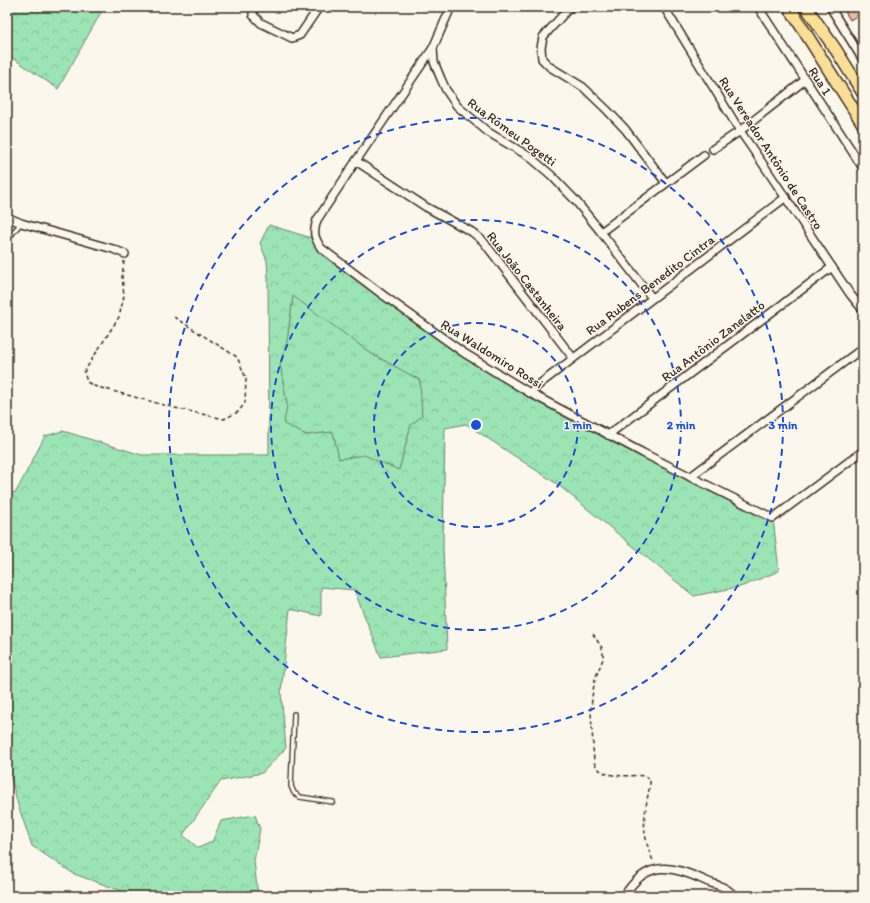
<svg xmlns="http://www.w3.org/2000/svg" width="870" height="903" font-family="Itim,sans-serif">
  <defs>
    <pattern id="grass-tufts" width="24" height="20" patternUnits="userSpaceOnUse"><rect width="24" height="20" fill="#9be4b4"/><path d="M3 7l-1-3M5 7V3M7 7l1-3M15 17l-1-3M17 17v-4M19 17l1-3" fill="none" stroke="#86c49a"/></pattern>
    <pattern id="forest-crowns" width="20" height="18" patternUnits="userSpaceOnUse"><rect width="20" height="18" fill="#9be4b4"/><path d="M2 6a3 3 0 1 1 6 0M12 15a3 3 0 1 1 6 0" fill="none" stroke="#86c49a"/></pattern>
    <pattern id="building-back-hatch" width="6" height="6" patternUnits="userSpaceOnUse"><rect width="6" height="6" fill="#f1bca4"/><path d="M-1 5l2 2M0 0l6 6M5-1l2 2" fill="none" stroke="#d0a28d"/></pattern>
  </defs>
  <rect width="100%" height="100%" fill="#fbf7ec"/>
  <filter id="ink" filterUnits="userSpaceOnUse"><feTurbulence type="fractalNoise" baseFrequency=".025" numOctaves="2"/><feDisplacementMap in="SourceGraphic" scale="8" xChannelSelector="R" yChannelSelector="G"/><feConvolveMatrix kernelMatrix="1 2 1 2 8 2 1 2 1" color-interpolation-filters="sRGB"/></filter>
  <g filter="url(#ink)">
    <!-- grass -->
    <path fill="url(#grass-tufts)" stroke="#6b8769" d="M293 295 372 354 420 380 422 416 411 425 399 470 364 456 339 459 333 432 306 435 283 424 287 405 280 364 287 342Z"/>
    <!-- forest -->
    <g fill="url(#forest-crowns)" stroke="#6b8769" fill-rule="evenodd">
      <path d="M7 7H104L58 89 7 54Z"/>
      <path d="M269 225 315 239 383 295 530 393 773 518 779 571 743 586 694 596 557 484 466 424 445 428 443 547 447 649 381 657 354 590 321 587V616L290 609 281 692 286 748 262 773 221 781 183 835 198 848 212 842 221 821 255 815 260 829 254 861 258 896H136L74 874 32 846 18 805 7 763V494L16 492 45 436 63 431 142 455H269L268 278 267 261 260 243ZM293 296 372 354 420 380 422 416 411 425 399 470 364 455 339 459 333 432 306 435 284 424 287 405 280 364 287 342Z"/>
    </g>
    <!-- building -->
    <path fill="url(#building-back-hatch)" stroke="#3b2a1e" d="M848 7H863V12L850 20 844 10Z"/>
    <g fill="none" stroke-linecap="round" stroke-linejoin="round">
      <defs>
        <g id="service">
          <path d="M7 240 21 223"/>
          <path d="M294 714 291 786 294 793 300 797 333 802"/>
        </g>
        <g id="minor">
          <path d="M253 7V15L261 23 292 38 300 35 319 7"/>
          <path d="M451 7 433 48 434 62 441 79 446 90 457 106 488 132 530 157 551 175 575 200 601 232 652 298"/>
          <path d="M570 7 543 37 541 48 542 59 550 67 583 87 607 110 625 129 666 183"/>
          <path d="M664 7 740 131 765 167 850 294 863 310"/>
          <path d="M758 7 863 168"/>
          <path d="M830 7 863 60"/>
          <path d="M433 48 356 161 317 220C313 233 314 237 321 248L383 295 464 353 530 393 643 453 773 518 863 451"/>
          <path d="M713 149 740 131 805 80"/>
          <path d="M356 161 426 207 472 232 483 241 573 358"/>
          <path d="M7 217 21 223 113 249 125 254"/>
          <path d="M601 232 704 155"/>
          <path d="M530 393 541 383 786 197"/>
          <path d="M608 435 832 267"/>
          <path d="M690 477 863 348"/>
          <path d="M624 896C647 859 671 865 706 881 712 884 721 885 726 889 730 891 731 894 736 896"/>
        </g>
        <g id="primary">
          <path d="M789 7 863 124"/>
          <path d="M806 7 836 50 863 93"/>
        </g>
      </defs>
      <!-- service casing -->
      <use href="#service" stroke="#3b2a1e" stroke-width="6"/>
      <!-- minor casing -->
      <use href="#minor" stroke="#3b2a1e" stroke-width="10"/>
      <!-- primary casing -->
      <use href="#primary" stroke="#3b2a1e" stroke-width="14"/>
      <!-- path -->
      <g stroke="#3b2a1e" stroke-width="1.5" stroke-dasharray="4 3" stroke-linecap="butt">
        <path d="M124 261 122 276 124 296 119 317 84 372 87 382 94 386 175 408 224 419 238 412 245 403 246 378 237 357 174 317"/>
        <path d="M863 611 860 632 863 658"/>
        <path d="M593 634 602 648 603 653V659L595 679 592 697 591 712 594 762C602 781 628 774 645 776L650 780V784C644 817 640 831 654 863"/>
      </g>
      <!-- service -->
      <use href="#service" stroke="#fbf7ec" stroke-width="3.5"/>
      <!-- minor -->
      <use href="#minor" stroke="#fbf7ec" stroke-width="7"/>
      <!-- primary -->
      <use href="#primary" stroke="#fadf96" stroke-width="11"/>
    </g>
  </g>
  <!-- distance rings -->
  <g fill="none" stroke="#1d4ed8" stroke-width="2" stroke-dasharray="7 5">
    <circle cx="476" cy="425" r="102"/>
    <circle cx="476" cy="425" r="205"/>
    <circle cx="476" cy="425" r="307"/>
  </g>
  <g text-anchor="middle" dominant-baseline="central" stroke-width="3" stroke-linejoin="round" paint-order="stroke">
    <!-- street labels -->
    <g font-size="13" fill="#3b2a1e" stroke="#fbf7ec">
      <text transform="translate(820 81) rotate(57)">Rua 1</text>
      <text transform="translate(512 132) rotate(36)">Rua Romeu Pogetti</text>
      <text transform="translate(771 153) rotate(57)">Rua Vereador Antônio de Castro</text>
      <text transform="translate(527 281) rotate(52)">Rua João Castanheira</text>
      <text transform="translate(650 285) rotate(-37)">Rua Rubens Benedito Cintra</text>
      <text transform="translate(713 341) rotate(-37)">Rua Antônio Zanelatto</text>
      <text transform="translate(492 354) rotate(32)">Rua Waldomiro Rossi</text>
    </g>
  </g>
  <circle cx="476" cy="425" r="6" fill="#1d4ed8" stroke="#fbf7ec" stroke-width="2"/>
  <g font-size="12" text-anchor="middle" font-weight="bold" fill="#1d4ed8" stroke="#fbf7ec" stroke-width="3" stroke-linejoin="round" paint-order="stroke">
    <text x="578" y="429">1 min</text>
    <text x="681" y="429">2 min</text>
    <text x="783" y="429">3 min</text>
  </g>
  <!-- margin -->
  <rect width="870" height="903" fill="none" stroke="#fbf7ec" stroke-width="24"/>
  <rect x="12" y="12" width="846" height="879" fill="none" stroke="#3b2a1e" stroke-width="1.5" filter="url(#ink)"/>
</svg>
